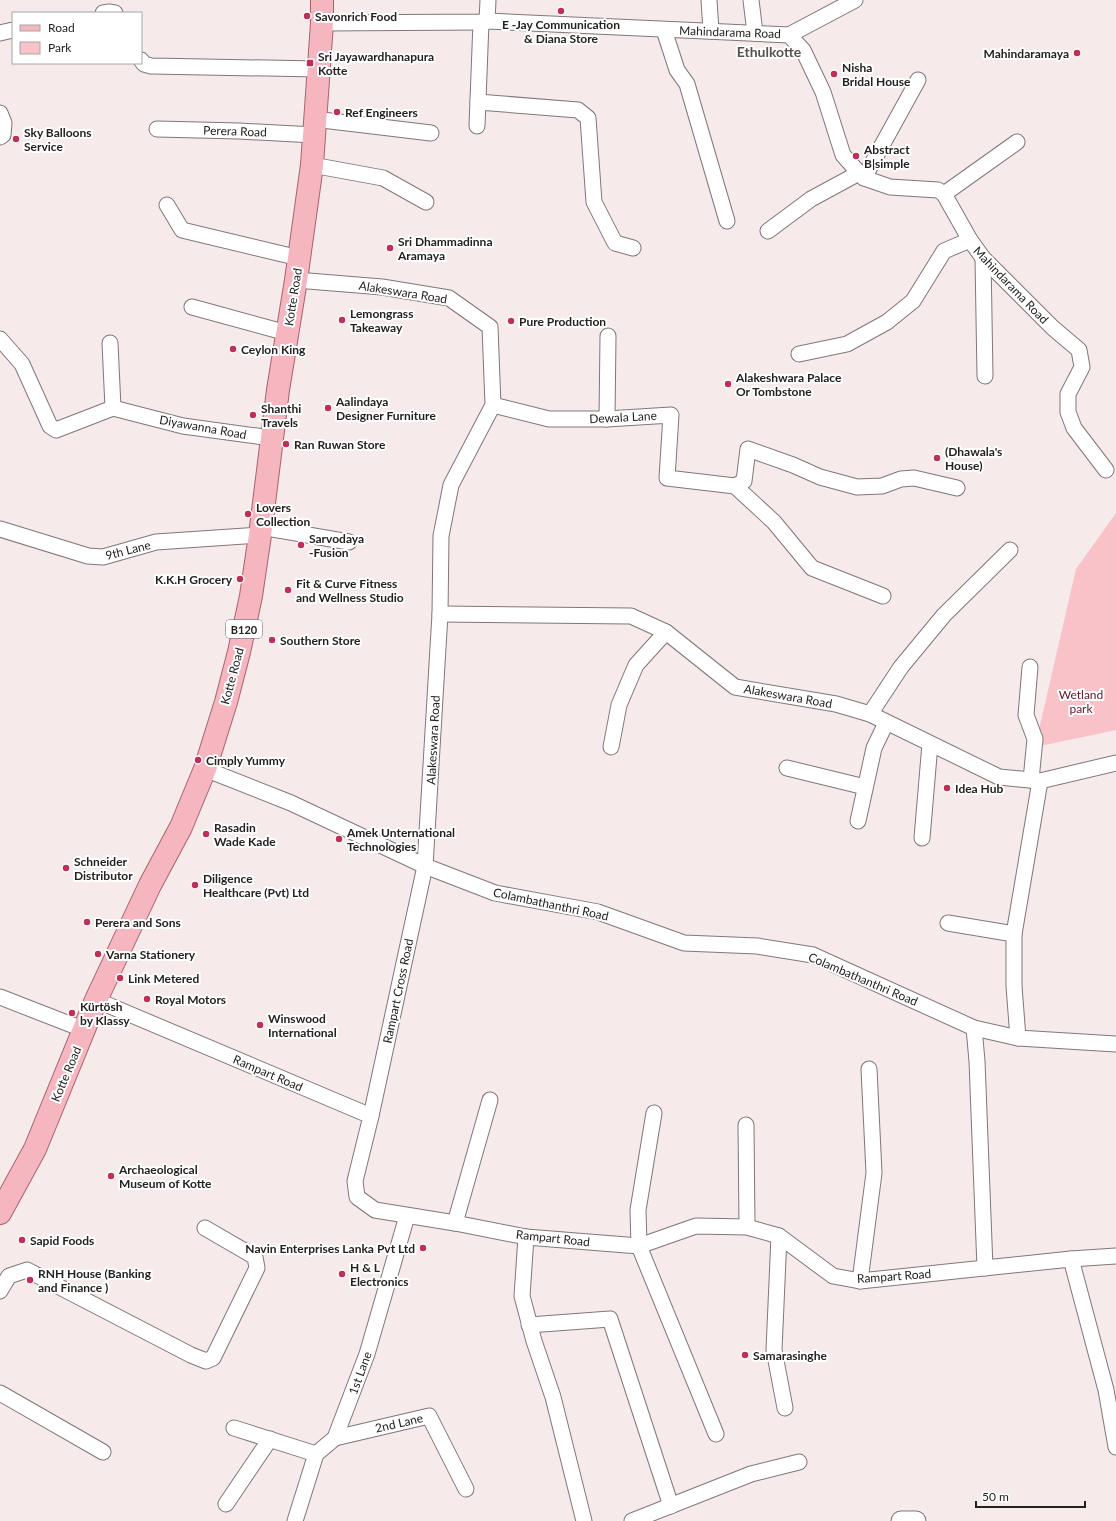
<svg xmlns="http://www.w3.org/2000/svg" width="1116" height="1521" font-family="Lato,sans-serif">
  <rect width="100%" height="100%" fill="#f6eaeb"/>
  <!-- green -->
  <path fill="#f9c1c8" d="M1116 513V730L1035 747 1076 569Z"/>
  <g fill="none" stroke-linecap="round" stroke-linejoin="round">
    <defs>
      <g id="minor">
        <path d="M709 0 711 31"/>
        <path d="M751 0 755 33"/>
        <path d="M103 13 109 12 115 13"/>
        <path d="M487 21 488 0"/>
        <path d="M322 23 481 22 487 21 789 35 803 50 823 92 843 155 859 173 864 178 890 187 938 190 944 194 970 240 983 258 1053 328 1079 350 1082 367 1068 394V412L1074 428 1106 470"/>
        <path d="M664 30 677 70 687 84 727 221"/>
        <path d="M0 33 13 30"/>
        <path d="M789 35 855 0"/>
        <path d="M141 60 144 64 151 66 318 69"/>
        <path d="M478 102 578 110 588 118 594 202 615 243 633 248"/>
        <path d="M0 113 4 123 3 135 0 137"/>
        <path d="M314 119 431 133"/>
        <path d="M477 126 481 22"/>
        <path d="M157 129 239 131 314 135"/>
        <path d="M312 165 383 178 426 202"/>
        <path d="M864 178 918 80"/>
        <path d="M944 194 1017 142"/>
        <path d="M167 205 182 230 299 258"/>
        <path d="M768 231 811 199 859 173"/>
        <path d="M983 258 985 376"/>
        <path d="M296 280 382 287 449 298 490 327 493 405 451 485 441 536 440 614 425 866 371 1116"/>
        <path d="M192 307 287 333"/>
        <path d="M0 339 22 364 50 426 56 430 113 408 183 426 271 438"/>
        <path d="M110 343 113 408"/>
        <path d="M799 354 847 344 887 322 913 301 944 251 970 240"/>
        <path d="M493 405 549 419H607L671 415 667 478 735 486 774 522 812 568 883 596"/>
        <path d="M607 419 608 336"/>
        <path d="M735 486 744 481 748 449 793 465 820 477 857 487 882 486 901 479 914 478 957 488"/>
        <path d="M261 527 349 542"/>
        <path d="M0 529 88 556 103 557 156 542 260 535"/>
        <path d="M440 614 631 616 666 632 735 687 836 704 870 714 999 777 1040 781 1116 763"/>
        <path d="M1030 667 1026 715 1035 739 1031 780"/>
        <path d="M870 714 901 667 944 615 1010 550"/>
        <path d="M611 747 619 705 636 665 666 632"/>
        <path d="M787 768 865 787"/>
        <path d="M205 769 291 803 425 866 495 893 598 912 684 943 757 946 813 955 974 1028 1018 1038 1116 1044"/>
        <path d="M858 821 874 748 886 723"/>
        <path d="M922 838 930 744"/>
        <path d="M948 923 1014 934"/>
        <path d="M0 997 85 1030"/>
        <path d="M96 1000 371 1116 355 1181 357 1197 375 1210 455 1223 526 1237 639 1246 696 1226 747 1227 779 1236 833 1276 860 1281 1071 1259 1116 1256"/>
        <path d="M974 1028 977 1061 985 1268"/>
        <path d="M1018 1038 1014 986V934L1040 781"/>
        <path d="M654 1113 638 1210 639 1246 716 1434"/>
        <path d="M746 1125 747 1227"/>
        <path d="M455 1223 490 1100"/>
        <path d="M779 1236 774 1350 785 1408"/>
        <path d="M526 1237 522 1296 534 1341 553 1397 584 1521"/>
        <path d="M1071 1259 1106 1390 1116 1447"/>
        <path d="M860 1281 874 1173 869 1069"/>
        <path d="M0 1291 9 1276 27 1270 191 1355 206 1361 213 1358 257 1268 255 1257 205 1228"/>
        <path d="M529 1325 610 1319 671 1506"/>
        <path d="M0 1393 103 1452"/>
        <path d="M234 1428 316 1454"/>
        <path d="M335 1438 429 1416 466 1489"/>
        <path d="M226 1504 270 1439"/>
        <path d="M295 1521 316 1454 335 1438 367 1354 407 1216"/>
        <path d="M632 1521 751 1474 799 1462"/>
      </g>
      <path id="tertiary" d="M901 1521H916"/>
      <path id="primary" d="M0 1213 35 1149 96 1000 150 885 181 827 205 769 226 702 239 652 251 596 260 535 278 390 296 280 312 165 322 23V0"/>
    </defs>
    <!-- minor casing -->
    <use href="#minor" stroke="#817678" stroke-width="17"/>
    <!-- tertiary casing -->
    <use href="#tertiary" stroke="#817678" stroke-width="21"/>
    <!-- primary casing -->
    <use href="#primary" stroke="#a9626d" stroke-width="24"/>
    <!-- minor -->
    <use href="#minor" stroke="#fff" stroke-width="15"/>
    <!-- tertiary -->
    <use href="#tertiary" stroke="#fff" stroke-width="19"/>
    <!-- primary -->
    <use href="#primary" stroke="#f6b6c0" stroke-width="22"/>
  </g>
  <!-- markers -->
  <g fill="#c03056" stroke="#fff" stroke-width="1.5">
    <circle cx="561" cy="11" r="4"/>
    <circle cx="307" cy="16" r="4"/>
    <circle cx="1077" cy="53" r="4"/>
    <rect x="306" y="59" width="8" height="8" rx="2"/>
    <circle cx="834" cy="74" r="4"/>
    <circle cx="337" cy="112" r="4"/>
    <circle cx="16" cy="139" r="4"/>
    <circle cx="856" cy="156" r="4"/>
    <circle cx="390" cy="248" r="4"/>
    <circle cx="342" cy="320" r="4"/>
    <circle cx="511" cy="321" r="4"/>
    <circle cx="233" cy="349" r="4"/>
    <circle cx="728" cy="384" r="4"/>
    <circle cx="328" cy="408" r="4"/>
    <circle cx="253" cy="415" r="4"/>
    <circle cx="286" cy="444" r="4"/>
    <circle cx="937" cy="458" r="4"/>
    <circle cx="248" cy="514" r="4"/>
    <circle cx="301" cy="545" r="4"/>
    <circle cx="240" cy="579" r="4"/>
    <circle cx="288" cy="590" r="4"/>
    <circle cx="272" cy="640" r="4"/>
    <circle cx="198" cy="760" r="4"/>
    <circle cx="947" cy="788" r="4"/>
    <circle cx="206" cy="834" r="4"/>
    <circle cx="339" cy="839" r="4"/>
    <circle cx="66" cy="868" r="4"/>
    <circle cx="195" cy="885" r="4"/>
    <circle cx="87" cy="922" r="4"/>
    <circle cx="98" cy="954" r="4"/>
    <circle cx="120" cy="978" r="4"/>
    <circle cx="147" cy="999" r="4"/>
    <circle cx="72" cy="1013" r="4"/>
    <circle cx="260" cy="1025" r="4"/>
    <circle cx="111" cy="1176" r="4"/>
    <circle cx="22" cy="1240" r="4"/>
    <circle cx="423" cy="1248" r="4"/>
    <circle cx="342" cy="1274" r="4"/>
    <circle cx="30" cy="1280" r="4"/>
    <circle cx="745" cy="1355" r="4"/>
  </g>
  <g text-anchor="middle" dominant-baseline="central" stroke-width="4" stroke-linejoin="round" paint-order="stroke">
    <!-- shield labels -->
    <rect fill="#fff" stroke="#666464" stroke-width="1" x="226" y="620" width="36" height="18" rx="3"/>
    <g font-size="11" font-weight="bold" fill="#252121">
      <text x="244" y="629">B120</text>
    </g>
    <!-- poi labels -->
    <g font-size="12" font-weight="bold" fill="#252121" stroke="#fff" text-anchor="start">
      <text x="315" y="16">Savonrich Food</text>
      <text x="561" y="24" text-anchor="middle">E -Jay Communication<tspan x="561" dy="14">&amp; Diana Store</tspan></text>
      <text x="1069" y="53" text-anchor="end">Mahindaramaya</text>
      <text x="318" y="56">Sri Jayawardhanapura<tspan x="318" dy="14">Kotte</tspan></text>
      <text x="842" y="67">Nisha<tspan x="842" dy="14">Bridal House</tspan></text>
      <text x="345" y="112">Ref Engineers</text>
      <text x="24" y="132">Sky Balloons<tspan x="24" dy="14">Service</tspan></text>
      <text x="864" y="149">Abstract<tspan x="864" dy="14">B|simple</tspan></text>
      <text x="398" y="241">Sri Dhammadinna<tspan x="398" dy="14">Aramaya</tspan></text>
      <text x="350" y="313">Lemongrass<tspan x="350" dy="14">Takeaway</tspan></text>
      <text x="519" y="321">Pure Production</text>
      <text x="241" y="349">Ceylon King</text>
      <text x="736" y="377">Alakeshwara Palace<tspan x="736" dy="14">Or Tombstone</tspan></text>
      <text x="336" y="401">Aalindaya<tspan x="336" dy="14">Designer Furniture</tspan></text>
      <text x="261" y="408">Shanthi<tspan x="261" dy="14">Travels</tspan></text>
      <text x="294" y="444">Ran Ruwan Store</text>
      <text x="945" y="451">(Dhawala's<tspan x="945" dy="14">House)</tspan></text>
      <text x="256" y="507">Lovers<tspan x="256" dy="14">Collection</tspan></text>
      <text x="309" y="538">Sarvodaya<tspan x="309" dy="14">-Fusion</tspan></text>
      <text x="232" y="579" text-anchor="end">K.K.H Grocery</text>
      <text x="296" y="583">Fit &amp; Curve Fitness<tspan x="296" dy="14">and Wellness Studio</tspan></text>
      <text x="280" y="640">Southern Store</text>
      <text x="206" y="760">Cimply Yummy</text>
      <text x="955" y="788">Idea Hub</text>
      <text x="214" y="827">Rasadin<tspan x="214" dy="14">Wade Kade</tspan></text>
      <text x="347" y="832">Amek Unternational<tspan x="347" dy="14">Technologies</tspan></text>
      <text x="74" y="861">Schneider<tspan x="74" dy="14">Distributor</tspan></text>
      <text x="203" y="878">Diligence<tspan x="203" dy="14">Healthcare (Pvt) Ltd</tspan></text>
      <text x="95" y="922">Perera and Sons</text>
      <text x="106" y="954">Varna Stationery</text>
      <text x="128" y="978">Link Metered</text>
      <text x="155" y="999">Royal Motors</text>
      <text x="80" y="1006">Kürtösh<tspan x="80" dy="14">by Klassy</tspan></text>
      <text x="268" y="1018">Winswood<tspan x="268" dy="14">International</tspan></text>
      <text x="119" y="1169">Archaeological<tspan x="119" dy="14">Museum of Kotte</tspan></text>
      <text x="30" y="1240">Sapid Foods</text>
      <text x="415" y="1248" text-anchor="end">Navin Enterprises Lanka Pvt Ltd</text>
      <text x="350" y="1267">H &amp; L<tspan x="350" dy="14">Electronics</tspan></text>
      <text x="38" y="1273">RNH House (Banking<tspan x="38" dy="14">and Finance )</tspan></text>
      <text x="753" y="1355">Samarasinghe</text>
    </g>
    <!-- street labels -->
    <g font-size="12" fill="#252121" stroke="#fff">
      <text transform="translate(730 32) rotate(2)">Mahindarama Road</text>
      <text transform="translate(235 131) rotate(2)">Perera Road</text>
      <text transform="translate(1011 285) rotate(46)">Mahindarama Road</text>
      <text transform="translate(403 292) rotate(9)">Alakeswara Road</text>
      <text transform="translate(293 297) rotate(-81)">Kotte Road</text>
      <text transform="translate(623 417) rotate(-3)">Dewala Lane</text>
      <text transform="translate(203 427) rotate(10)">Diyawanna Road</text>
      <text transform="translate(128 550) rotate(-14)">9th Lane</text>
      <text transform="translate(232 676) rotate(-75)">Kotte Road</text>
      <text transform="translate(788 696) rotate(10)">Alakeswara Road</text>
      <text transform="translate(433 740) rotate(-87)">Alakeswara Road</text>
      <text transform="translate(551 904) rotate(12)">Colambathanthri Road</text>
      <text transform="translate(863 979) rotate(23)">Colambathanthri Road</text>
      <text transform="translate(398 991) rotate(-78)">Rampart Cross Road</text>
      <text transform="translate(268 1073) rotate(23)">Rampart Road</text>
      <text transform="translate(66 1074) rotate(-67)">Kotte Road</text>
      <text transform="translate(553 1238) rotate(6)">Rampart Road</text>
      <text transform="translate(894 1276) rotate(-4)">Rampart Road</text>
      <text transform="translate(360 1373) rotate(-70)">1st Lane</text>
      <text transform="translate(399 1423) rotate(-13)">2nd Lane</text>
    </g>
    <!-- park labels -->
    <g font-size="12" fill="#601428" stroke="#fff">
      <text x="1081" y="694">Wetland<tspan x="1081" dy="14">park</tspan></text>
    </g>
    <!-- quarter labels -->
    <g font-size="14" font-weight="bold" fill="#5a5051" stroke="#fff">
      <text x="769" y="51">Ethulkotte</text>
    </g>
  </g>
  <!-- legend -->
  <rect x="12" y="12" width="130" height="52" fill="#ffffff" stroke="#a8a6a6"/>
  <rect x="20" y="25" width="20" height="6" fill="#f6b6c0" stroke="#a8a6a6"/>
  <text x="48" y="32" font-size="12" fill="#252121">Road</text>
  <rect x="20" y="42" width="20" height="12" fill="#f9c1c8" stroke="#a8a6a6"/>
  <text x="48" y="52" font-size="12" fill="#252121">Park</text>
  <!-- scale -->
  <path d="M976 1501v6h109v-6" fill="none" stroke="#252121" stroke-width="2"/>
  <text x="982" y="1501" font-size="12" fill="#252121" stroke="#ffffff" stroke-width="3" paint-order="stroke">50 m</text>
</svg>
